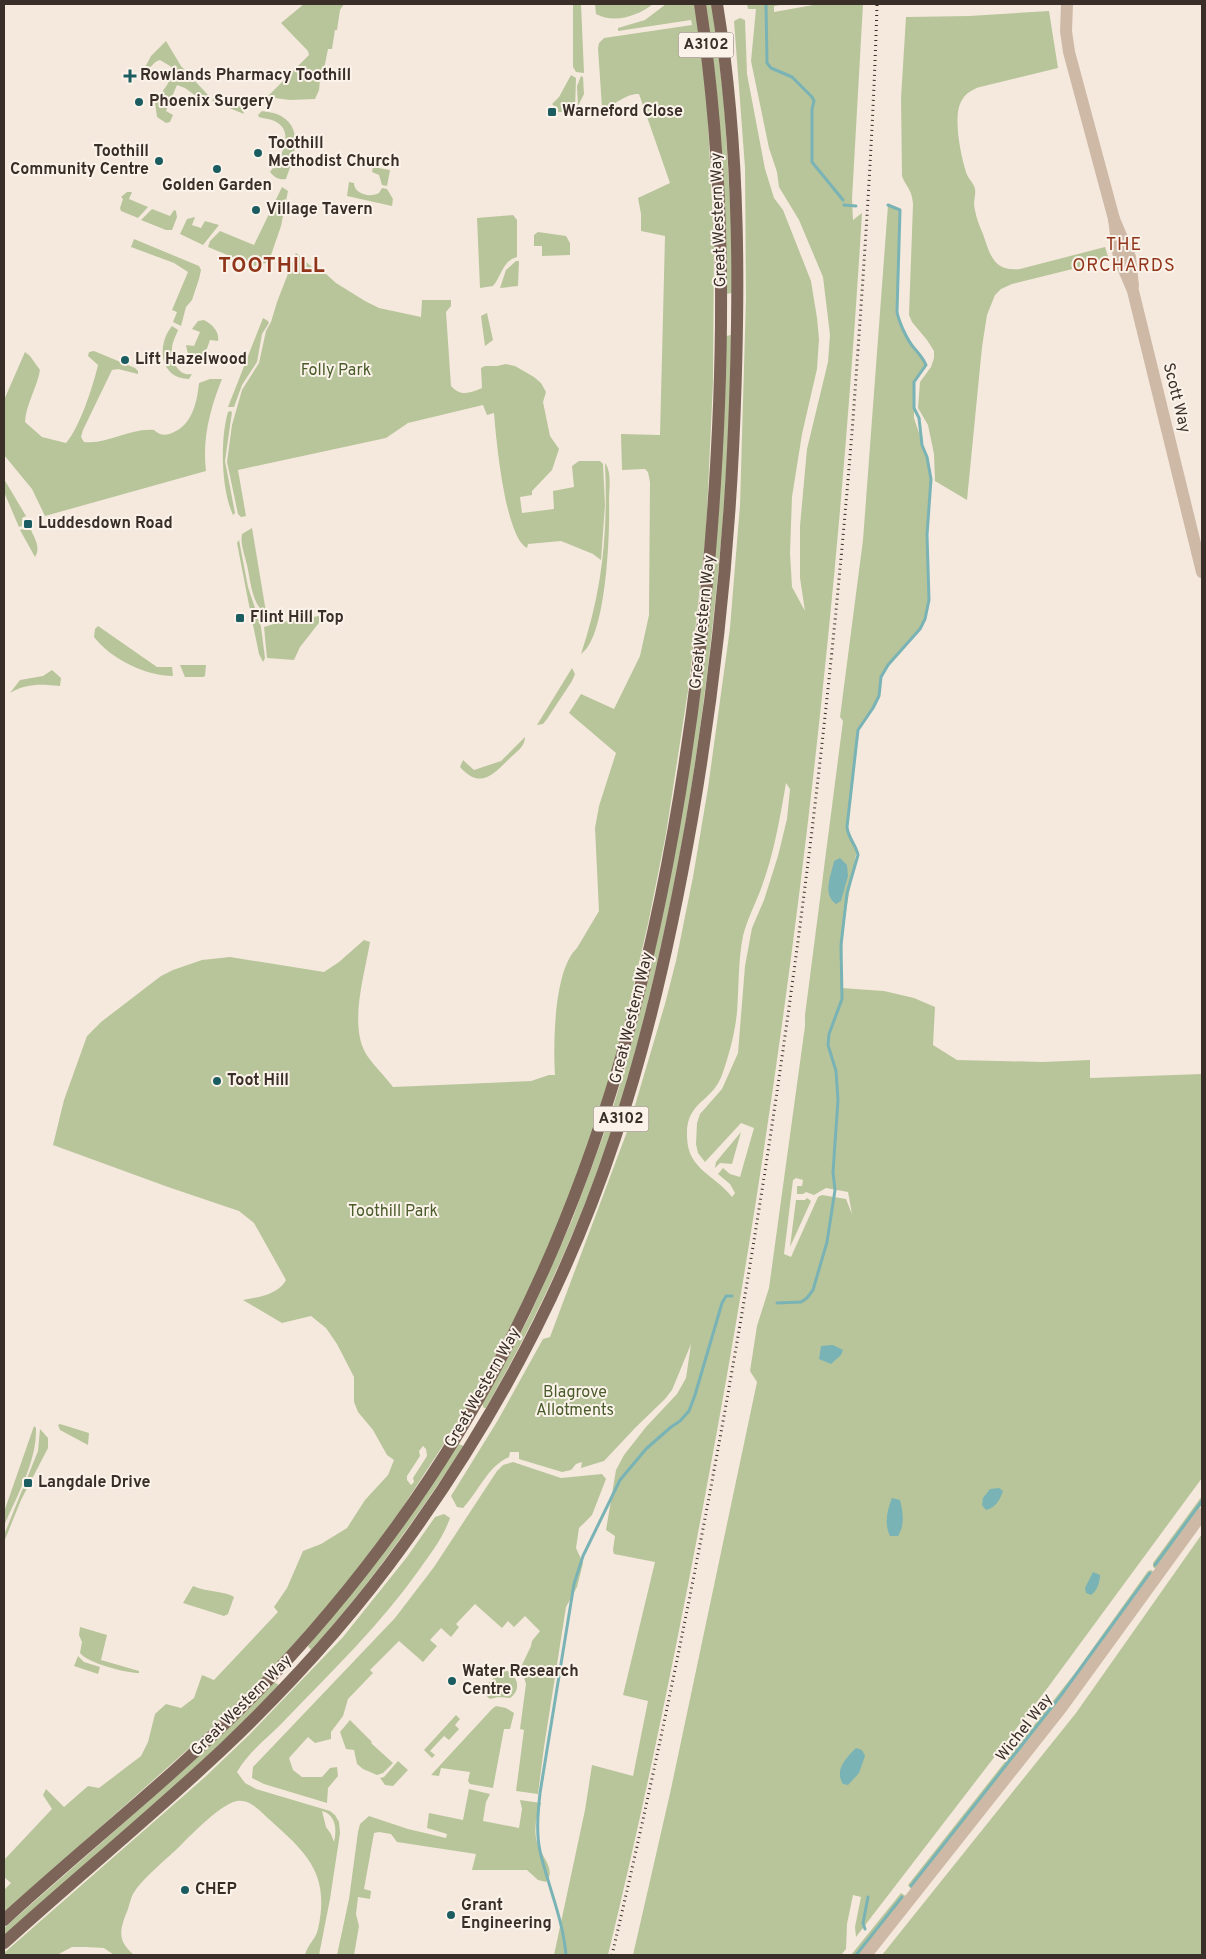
<svg xmlns="http://www.w3.org/2000/svg" width="1206" height="1959" font-family="Overpass,sans-serif">
  <rect width="100%" height="100%" fill="#f5e9dd"/>
  <!-- green -->
  <g fill="#b8c59b" fill-rule="evenodd">
    <path d="M304 4H344L340 10 337 30H335L332 49H328L324 69 321 70 319 90 315 99 290 100 267 97 309 55 308 51 281 23Z"/>
    <path d="M573 4H581L584 73 576 72 573 67Z"/>
    <path d="M595 4H653C638 16 614 24 596 14Z"/>
    <path d="M666 4H695L706 81 714 243 713 382 706 534 689 684 666 834 648 924 619 1048 586 1155 534 1282 470 1404 391 1525 338 1594 277 1663 213 1727 4 1913V1890L11 1883 4 1877V1860L52 1809 43 1795 46 1789 64 1807 88 1786 99 1788 141 1756 148 1742 155 1714 166 1704 181 1708 194 1698 202 1675 214 1680 278 1612 274 1607 287 1588 303 1551 321 1544 347 1528 365 1500 388 1475 394 1460 387 1455 373 1430 358 1412 354 1402V1377L337 1344 326 1328 311 1316 282 1323 243 1300C258 1297 278 1295 286 1280L254 1223 239 1211 168 1187 53 1145 64 1100 87 1036 101 1022 161 976 173 970 202 960 230 957 324 972 339 962 364 940 370 942C365 973 350 1020 364 1050 368 1060 386 1077 393 1087L531 1081 549 1075H555C553 1044 554 969 577 948L599 911 595 828 599 806 616 753 569 713 581 694 614 709 640 656 649 615 650 482 648 472 645 469 622 470 621 434 660 435 665 236 641 231V214L638 198 670 183 639 94C623 94 618 105 602 108L598 48 599 43 604 38 692 25 691 20 618 31V28L645 20ZM423 1446 426 1449 427 1456 413 1478 414 1482 411 1485 407 1480V1476L420 1456 419 1451Z"/>
    <path d="M705 4H712L724 101 731 219 732 293 726 294C724 196 721 100 705 4Z"/>
    <path d="M747 4H787L774 6V12L819 4H863L852 199 853 220 862 213C836 644 785 1072 705 1496 676 1650 645 1803 608 1955H554L585 1810 592 1765 633 1776 648 1701 623 1695 655 1562 614 1554 613 1550 615 1536 606 1530 616 1470 624 1455 646 1427 677 1394 686 1378 691 1344 672 1390 665 1399 636 1427 604 1461 581 1468 582 1462 576 1464 571 1470 562 1472 519 1459V1452H510L509 1457C487 1467 479 1491 463 1508L457 1507 451 1496 498 1420 543 1339 550 1337 628 1129 665 1004 676 961 693 877 708 788 730 628 740 505 746 298 745 168 734 21 740 18 745 20 747 74 765 169 774 198 783 210 811 281 817 318 819 339 817 369 802 434 792 497 790 553 792 587 805 611 800 578V526L807 449 828 362 830 335 823 277 799 220 779 187 777 172 769 148 751 61 756 9H748ZM786 783 790 789 787 819 778 856 764 900 752 928 745 966 738 1053 722 1089 700 1114 697 1123 696 1144 698 1153 705 1162 741 1123 754 1128 740 1177 730 1174 723 1168 718 1174 730 1184 735 1193 732 1197C719 1179 692 1170 688 1146 681 1101 711 1105 722 1075 729 1055 735 1033 737 1012 739 987 738 961 743 936 747 919 756 903 762 886 774 853 780 818 786 783Z"/>
    <path d="M1049 11 1058 68 980 87C973 89 966 93 962 100 952 115 961 156 966 172 968 179 974 183 975 189 976 194 974 199 974 204 975 214 979 225 983 234 990 255 994 272 1020 269L1105 247 1109 260 1012 284 1001 289 995 295 987 315 982 347 967 500 935 481 934 454 928 425 918 408 920 382 931 367 934 358V351L927 340 912 322 909 315 913 204C912 189 906 187 902 176L901 98 906 17 969 16Z"/>
    <path d="M166 41 181 66 208 95 206 98 200 99 185 88 177 85 166 111 173 115 170 122 166 123 157 117 155 102 167 85 174 71 170 66 160 60C152 62 150 71 142 73L151 56Z"/>
    <path d="M571 75 576 78 575 109 570 112H557L556 108 552 104 559 97Z"/>
    <path d="M581 76 583 77 584 94 578 106 577 86Z"/>
    <path d="M219 97C228 101 242 103 244 114L212 101 214 98Z"/>
    <path d="M262 111C268 112 276 113 281 116 305 129 293 160 286 179 279 180 275 178 270 172 279 161 295 135 278 123 273 119 265 119 259 117L258 115Z"/>
    <path d="M373 167 390 170 387 186 382 185 379 175 372 172Z"/>
    <path d="M349 182 354 183C354 194 370 198 379 193L382 188 387 189 393 199 392 206 347 196Z"/>
    <path d="M282 187 288 191 281 226 270 258 266 263 254 266 208 247 210 241 220 231 254 245Z"/>
    <path d="M127 192H132L129 199 148 207 138 218 121 211 120 208 123 199 121 197Z"/>
    <path d="M888 205 900 210 897 312C899 323 906 335 912 345 916 352 923 357 926 365L914 382V418L927 457 931 479 927 535 929 600 925 619 920 629 888 665 881 678 879 696 873 708 858 730 847 827 857 849 843 927 841 988 884 991 914 998 935 1007 933 1045 957 1060 1043 1062 1090 1060V1078L1202 1074V1478L1049 1686 856 1937 855 1927 861 1897 853 1895 847 1924 846 1949 841 1955H633L671 1789 757 1382 750 1371 757 1326 769 1288 805 1026V1015L843 721 840 717 863 540ZM796 1178 803 1180 802 1186H797V1194H803L806 1192 814 1195 826 1188 848 1192 852 1214 846 1199 822 1195 818 1197 791 1257 784 1254 793 1180Z"/>
    <path d="M152 209 170 216 174 210 176 211 177 217 172 230H166L141 220Z"/>
    <path d="M513 215 517 220V257C502 261 502 276 493 286L480 288 477 218Z"/>
    <path d="M195 217 192 225 201 228 205 221 219 225 203 245 180 234 187 219Z"/>
    <path d="M538 232 566 236 570 243V255L542 256V246H534V235Z"/>
    <path d="M134 239 199 266 201 270 199 279 192 300 186 307 181 326 173 322 177 312 172 310 188 272 174 263 131 247Z"/>
    <path d="M296 253 312 267 325 273 336 283 365 301 379 308 421 317 422 300H451V306L446 312 451 386C461 397 470 393 482 388L481 368 485 366H497L506 364 515 366 534 377 541 383 546 392 543 402 550 436 559 449 552 470 532 491V495L520 497 522 513 554 509 553 491 574 487 572 466 579 461H600L603 464 605 505 601 560 593 554 561 541 528 544 527 548C505 537 496 438 494 413L487 415 483 405 408 423 386 438 238 470 246 516 241 517 238 514 227 462 232 425 242 390 259 363 266 331 271 322 277 302Z"/>
    <path d="M516 261H519L518 286 500 288 506 270Z"/>
    <path d="M487 313 493 340 485 346 481 316Z"/>
    <path d="M263 318 268 321 269 323 262 334 257 362 242 385 234 407H228Z"/>
    <path d="M204 320C212 324 220 332 218 341L210 340 205 354 211 358 209 362 198 365 189 359 186 345 194 346 200 332 192 329 198 321Z"/>
    <path d="M172 326 178 330C176 336 172 342 172 349 171 361 179 377 192 374L189 379C160 379 156 345 172 326Z"/>
    <path d="M731 335C731 434 723 533 712 631 699 751 680 871 651 989 640 1034 629 1079 614 1124 581 1224 538 1316 486 1408H484L482 1404 529 1317 572 1220 609 1120 626 1065 643 997 666 898 682 809 726 336Z"/>
    <path d="M94 351 135 368 138 371V374L118 369 112 370 83 430 81 437 84 442C107 445 129 428 154 430 159 435 165 436 172 433 192 425 197 403 199 383L210 379H222C210 409 202 439 206 471L45 516 32 489 4 455V400L25 352 30 356 40 370C37 388 26 404 25 422L42 437 66 443C80 427 93 386 98 365L88 356 89 352Z"/>
    <path d="M230 411 232 412 225 461 235 513 233 515C221 489 220 439 228 412Z"/>
    <path d="M605 463C612 472 609 489 609 500 610 531 607 637 581 654 603 589 608 530 605 463Z"/>
    <path d="M4 479 26 516 22 518 25 525 19 527 4 492Z"/>
    <path d="M26 528 31 530C35 539 41 548 35 557L20 530Z"/>
    <path d="M252 528 266 612C252 608 250 577 247 565 245 556 240 543 242 534Z"/>
    <path d="M239 540 248 587 255 608 250 609 249 605 237 543Z"/>
    <path d="M258 616 261 627 265 658 263 662 259 654 252 620V617Z"/>
    <path d="M319 616 322 619 300 647 294 660 267 658 264 627 277 623Z"/>
    <path d="M98 626 157 667H172L173 676C146 676 111 659 94 637L95 629Z"/>
    <path d="M180 665H206L205 676 203 677H185Z"/>
    <path d="M572 668 575 674 572 681 547 719 543 724 537 725Z"/>
    <path d="M52 670 61 678 60 686C41 684 27 683 10 693L20 680 43 676Z"/>
    <path d="M525 737C525 747 516 752 509 759 492 776 480 789 460 767L463 760 474 770 501 761Z"/>
    <path d="M741 1132 732 1164 720 1163 715 1168 716 1162Z"/>
    <path d="M807 1198 811 1201 790 1247 796 1200H805Z"/>
    <path d="M60 1424 89 1433 88 1445 60 1430 58 1425Z"/>
    <path d="M34 1426 36 1428C37 1462 17 1495 4 1526V1512Z"/>
    <path d="M40 1429 48 1438V1448L21 1500 4 1542V1535L38 1451Z"/>
    <path d="M458 1444 464 1446C416 1517 369 1587 311 1650L308 1646 401 1530Z"/>
    <path d="M513 1462 561 1478 602 1474 606 1479 592 1515 579 1528 576 1548 583 1563 577 1587 566 1607 544 1747 538 1794 516 1791 524 1730 520 1729 526 1684 521 1667 531 1646 532 1641 540 1631 525 1616 514 1627 508 1621 502 1628 475 1604 456 1624 459 1627 451 1637 441 1628 430 1640 437 1646 423 1662 399 1641 370 1670 373 1673 348 1699 343 1716 331 1732V1739L315 1743 308 1737 289 1758 293 1770 302 1777H322L330 1768 337 1767 338 1776 328 1788 327 1803 264 1784 252 1778 253 1767 395 1618 434 1567 497 1471 503 1465Z"/>
    <path d="M1202 1496V1505L1156 1569 1153 1567V1563Z"/>
    <path d="M444 1514 450 1518C443 1538 431 1553 419 1570 380 1625 332 1671 286 1719 270 1736 249 1751 237 1772L245 1783 256 1789 330 1811 335 1815 339 1822 340 1833 330 1899 319 1955H305C307 1945 316 1939 318 1929 330 1875 308 1854 271 1821 262 1813 251 1799 237 1801 221 1804 192 1834 181 1845 168 1858 144 1877 135 1891 131 1896 130 1903 128 1909 120 1929 116 1940 134 1955H114L104 1948 85 1947H72L57 1955H4V1953L205 1777 249 1735 343 1637 407 1557 435 1517ZM322 1811C336 1815 337 1829 334 1842L331 1834 326 1827Z"/>
    <path d="M1202 1534V1955H882L1076 1713Z"/>
    <path d="M1151 1570 1154 1572 1079 1676 912 1890 908 1885 1075 1673 1148 1571Z"/>
    <path d="M193 1586C206 1592 225 1591 234 1597L228 1614 224 1616 183 1603Z"/>
    <path d="M80 1627 107 1635 101 1660 139 1671V1673C126 1673 87 1663 80 1653L82 1642 79 1635Z"/>
    <path d="M78 1656 84 1662 100 1667 98 1674 74 1666Z"/>
    <path d="M502 1669C517 1672 523 1689 510 1698L498 1697 490 1699 481 1691Z"/>
    <path d="M274 1682 279 1685C194 1775 97 1854 4 1936V1928L142 1807Z"/>
    <path d="M496 1706 506 1708 514 1713 510 1729H504L493 1788 470 1784 468 1781 470 1772 441 1768 439 1776 431 1775 492 1709Z"/>
    <path d="M456 1715 460 1719 455 1725 459 1729 449 1740 444 1736 430 1751 435 1755 432 1758 424 1750Z"/>
    <path d="M350 1720 372 1742 371 1743 393 1763 383 1773 377 1775 363 1769 357 1764 354 1750 346 1749 340 1732Z"/>
    <path d="M398 1761 408 1770 393 1786 385 1785 380 1778 384 1777Z"/>
    <path d="M469 1789 490 1794 486 1802 483 1821 519 1828 522 1809 520 1800 541 1803C537 1815 534 1826 536 1838 538 1855 558 1868 546 1882L538 1880 527 1870H472L476 1854 397 1842 391 1834 379 1832 374 1833 364 1889 371 1891 370 1899 358 1897 356 1914 359 1926 354 1955H337L349 1899 358 1832 360 1824 369 1816 408 1829 446 1838 447 1834 427 1828 429 1813 463 1820Z"/>
    <path d="M901 1893 907 1897 860 1955H851Z"/>
  </g>
  <!-- water -->
  <g fill="#79b3b5">
    <path d="M840 858 847 865 848 876 841 901 836 904C822 894 831 876 834 861Z"/>
    <path d="M833 1345 843 1350 841 1355 831 1364 819 1359 821 1346Z"/>
    <path d="M999 1488 1003 1491C1000 1500 995 1508 986 1510L982 1505 983 1498 990 1489Z"/>
    <path d="M892 1498 900 1500C903 1513 905 1525 898 1536H890C884 1523 887 1511 892 1498Z"/>
    <path d="M1093 1572 1100 1575C1100 1582 1097 1591 1091 1595L1086 1593 1085 1588Z"/>
    <path d="M856 1748 862 1750 865 1756 859 1773 848 1785 843 1784C834 1770 846 1758 856 1748Z"/>
  </g>
  <g fill="none" stroke-linecap="round" stroke-linejoin="round">
    <!-- stream -->
    <g stroke="#79b3b5" stroke-width="3">
      <path d="M766 4 767 63 771 68 792 77 812 97 814 101 812 109V162L843 200"/>
      <path d="M844 205 856 206"/>
      <path d="M777 1303 801 1302 807 1298 813 1290 827 1242 835 1190 833 1172 838 1100 836 1071 828 1045 829 1034 842 999 841 945 847 893 858 855C856 845 848 838 847 827L858 730 873 708 879 696 881 677 888 665 920 629 925 619 929 600 927 535 931 479 927 457 922 445 919 418 914 408V382L926 365C923 358 919 354 914 348 907 340 899 322 897 312L900 210 888 205"/>
      <path d="M1155 1565 1202 1501"/>
      <path d="M911 1886 1062 1694 1150 1573"/>
      <path d="M865 1929 863 1923 868 1897"/>
      <path d="M566 1955C563 1919 548 1886 540 1851 536 1833 538 1812 540 1793L574 1584 583 1556 620 1480 646 1449 671 1427 680 1421 689 1411 695 1395 722 1303 726 1296H732"/>
      <path d="M856 1955 902 1897"/>
    </g>
    <!-- tertiary -->
    <g stroke="#ceb9a7" stroke-width="12">
      <path d="M1067 4 1066 31 1069 52 1114 219 1130 257 1133 286"/>
      <path d="M1114 219 1119 258 1133 291 1202 572"/>
      <path d="M866 1955 1062 1707 1202 1514"/>
    </g>
    <!-- primary -->
    <g stroke="#7d6458" stroke-width="12">
      <path d="M4 1920C86 1845 174 1776 252 1697 305 1643 354 1585 398 1524 604 1240 677 906 709 563 725 377 728 188 700 4"/>
      <path d="M4 1943C77 1877 153 1815 224 1748 290 1685 352 1617 405 1543 495 1419 567 1283 615 1138 650 1034 673 927 692 819 713 697 727 574 733 450 740 302 741 151 717 4"/>
    </g>
    <!-- rail -->
    <path stroke="#3a2e28" stroke-width="3" stroke-dasharray="1 4" stroke-linecap="butt" d="M612 1955C731 1450 812 937 853 419 863 281 873 142 877 4"/>
  </g>
  <!-- markers -->
  <g fill="#1a5c60" stroke="#fbf3ea" stroke-width="2">
    <path d="M127.5 68.5h5v5h5v5h-5v5h-5v-5h-5v-5h5z"/>
    <circle cx="139" cy="102" r="5"/>
    <rect x="547" y="107" width="10" height="10" rx="2.5"/>
    <circle cx="258" cy="153" r="5"/>
    <circle cx="159" cy="161" r="5"/>
    <circle cx="217" cy="169" r="5"/>
    <circle cx="256" cy="210" r="5"/>
    <circle cx="125" cy="360" r="5"/>
    <rect x="23" y="519" width="10" height="10" rx="2.5"/>
    <rect x="235" y="613" width="10" height="10" rx="2.5"/>
    <circle cx="217" cy="1081" r="5"/>
    <rect x="23" y="1478" width="10" height="10" rx="2.5"/>
    <circle cx="452" cy="1681" r="5"/>
    <circle cx="185" cy="1890" r="5"/>
    <circle cx="451" cy="1915" r="5"/>
  </g>
  <g text-anchor="middle" dominant-baseline="central" stroke-width="4" stroke-linejoin="round" paint-order="stroke">
    <!-- shield labels -->
    <g fill="#fbf3ea" stroke="#746962" stroke-width="1">
      <rect x="678.5" y="32.5" width="55" height="25" rx="4"/>
      <rect x="593.5" y="1106.5" width="55" height="25" rx="4"/>
    </g>
    <g font-size="15" font-weight="bold" fill="#3a2e28">
      <text x="706" y="45">A3102</text>
      <text x="621" y="1119">A3102</text>
    </g>
    <!-- poi labels -->
    <g font-size="16" font-weight="bold" fill="#3a2e28" stroke="#fbf3ea" text-anchor="start">
      <text x="140" y="76">Rowlands Pharmacy Toothill</text>
      <text x="149" y="102">Phoenix Surgery</text>
      <text x="562" y="112">Warneford Close</text>
      <text x="268" y="144">Toothill<tspan x="268" dy="18">Methodist Church</tspan></text>
      <text x="149" y="152" text-anchor="end">Toothill<tspan x="149" dy="18">Community Centre</tspan></text>
      <text x="217" y="186" text-anchor="middle">Golden Garden</text>
      <text x="266" y="210">Village Tavern</text>
      <text x="135" y="360">Lift Hazelwood</text>
      <text x="38" y="524">Luddesdown Road</text>
      <text x="250" y="618">Flint Hill Top</text>
      <text x="227" y="1081">Toot Hill</text>
      <text x="38" y="1483">Langdale Drive</text>
      <text x="462" y="1672">Water Research<tspan x="462" dy="18">Centre</tspan></text>
      <text x="195" y="1890">CHEP</text>
      <text x="461" y="1906">Grant<tspan x="461" dy="18">Engineering</tspan></text>
    </g>
    <!-- street labels -->
    <g font-size="16" fill="#3a2e28" stroke="#fbf3ea">
      <text transform="translate(719 220) rotate(-92)">Great Western Way</text>
      <text transform="translate(1176 398) rotate(76)">Scott Way</text>
      <text transform="translate(703 622) rotate(-84)">Great Western Way</text>
      <text transform="translate(632 1018) rotate(-76)">Great Western Way</text>
      <text transform="translate(483 1388) rotate(-60)">Great Western Way</text>
      <text transform="translate(242 1706) rotate(-45)">Great Western Way</text>
      <text transform="translate(1025 1728) rotate(-52)">Wichel Way</text>
    </g>
    <!-- park labels -->
    <g font-size="16" fill="#495b2a" stroke="#fbf3ea">
      <text x="336" y="371">Folly Park</text>
      <text x="393" y="1212">Toothill Park</text>
      <text x="575" y="1393">Blagrove<tspan x="575" dy="18">Allotments</tspan></text>
    </g>
    <!-- neighbourhood labels -->
    <g font-size="18" letter-spacing="1" fill="#91351a" stroke="#fbf3ea">
      <text x="1124" y="245">THE<tspan x="1124" dy="21">ORCHARDS</tspan></text>
    </g>
    <!-- district labels -->
    <g font-size="21" font-weight="bold" letter-spacing="1" fill="#91351a" stroke="#fbf3ea">
      <text x="272" y="266">TOOTHILL</text>
    </g>
  </g>
  <!-- border -->
  <rect width="1206" height="1959" fill="none" stroke="#3a2e28" stroke-width="10"/>
</svg>
